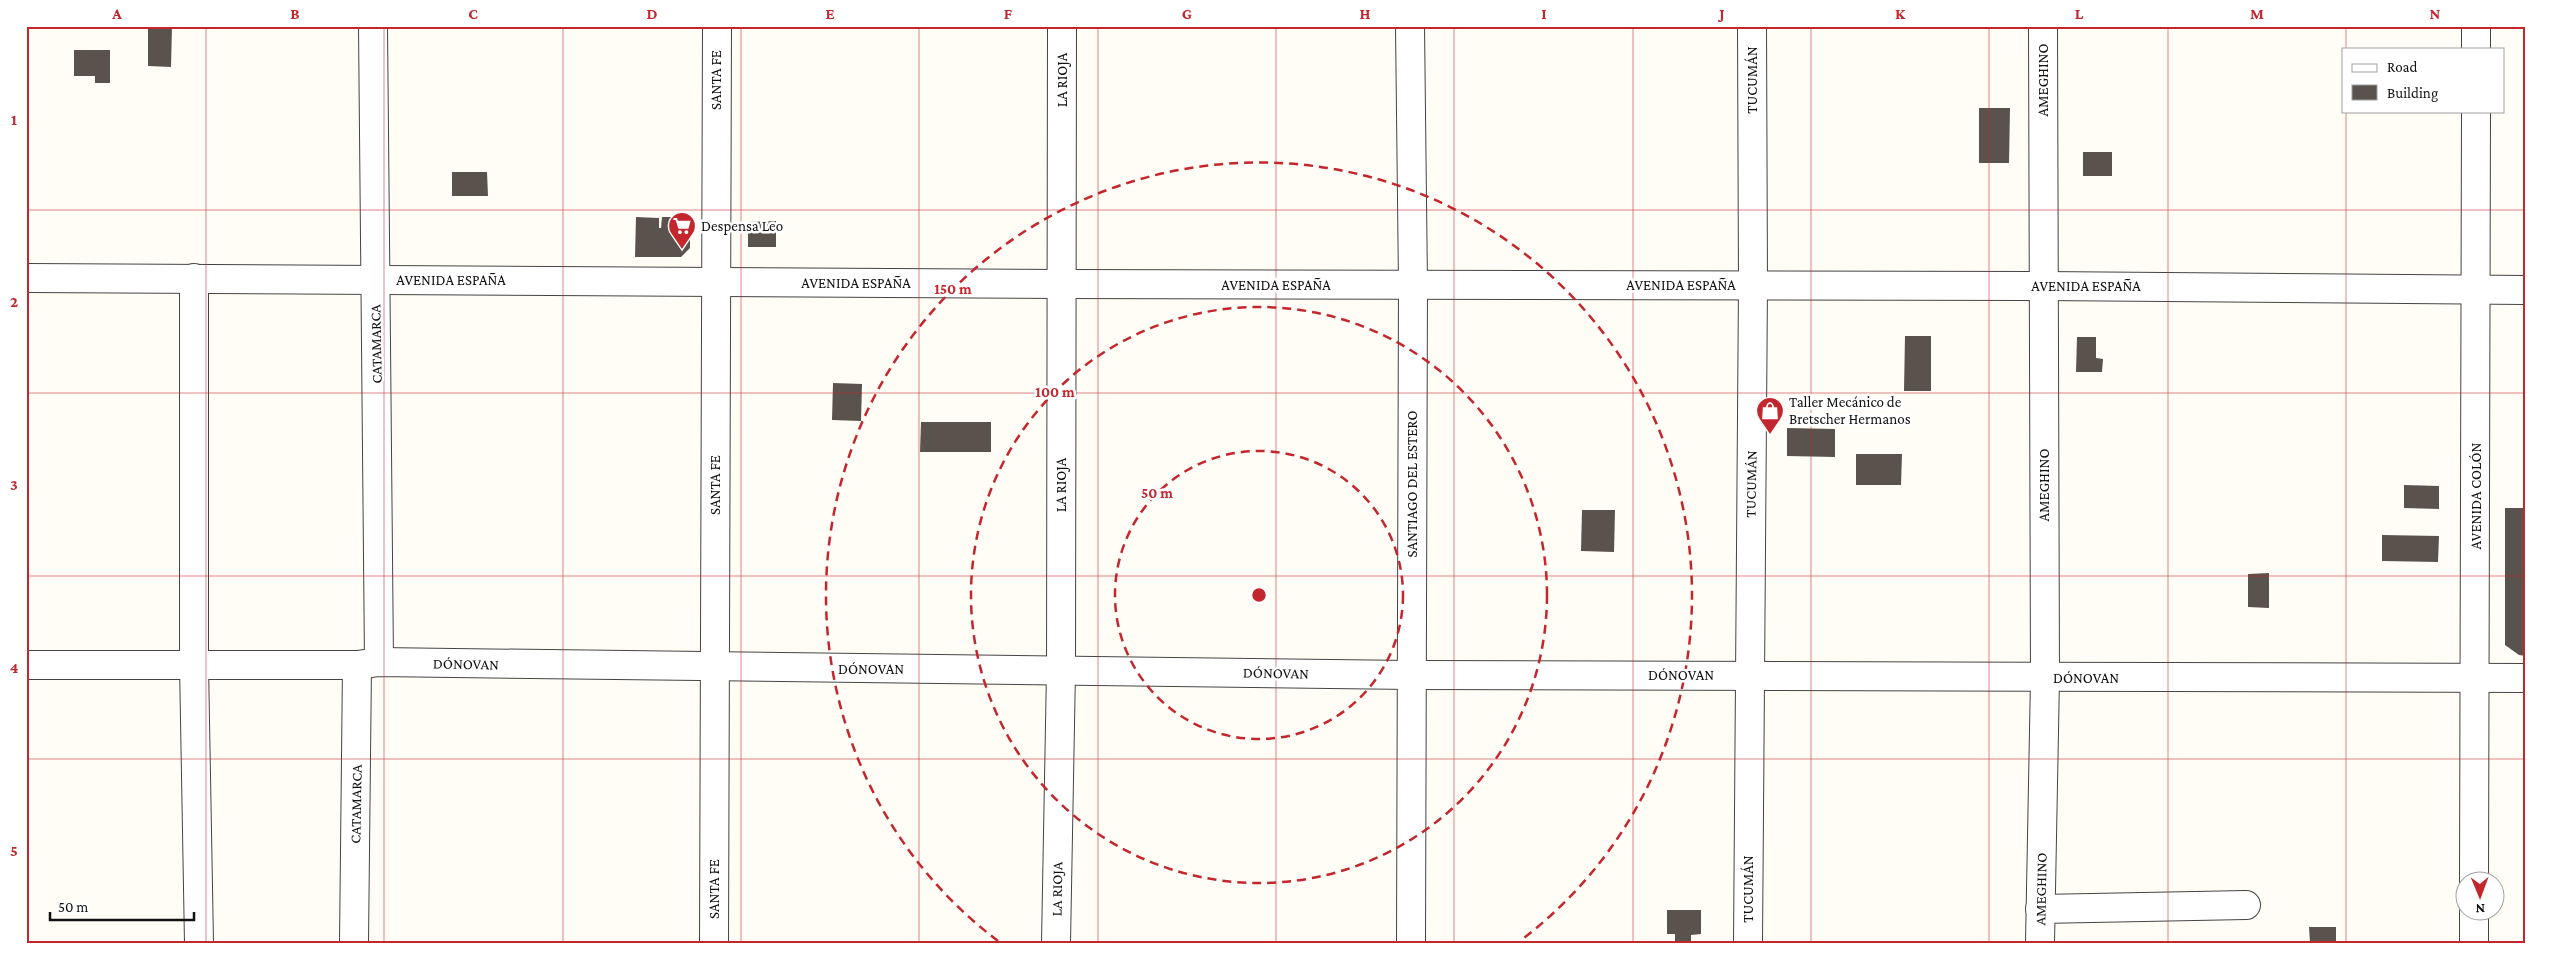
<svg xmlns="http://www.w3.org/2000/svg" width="2552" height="969" font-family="'Crimson Pro',serif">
  <rect width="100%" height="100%" fill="#fffdf5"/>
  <!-- building -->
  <g fill="#5a524d">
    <path d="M148 26H172L171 67 148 66Z"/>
    <path d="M74 50H110V83H95V76H74Z"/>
    <path d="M1979 108H2010L2009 163H1979Z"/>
    <rect x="2083" y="152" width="29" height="24"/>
    <path d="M452 172H487L488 196H452Z"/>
    <path d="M636 217 659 218V228H661L662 217H690V248L681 257H635Z"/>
    <path d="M776 221V247H748V222Z"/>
    <path d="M1905 336H1931V391H1904Z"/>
    <path d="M2077 337H2096V358L2103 359 2102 372H2076Z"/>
    <path d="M833 383 862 384 861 421 832 420Z"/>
    <path d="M921 422H991V452H920Z"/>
    <path d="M1787 428 1835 429V457L1787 456Z"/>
    <path d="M1856 454H1902L1901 485H1856Z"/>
    <path d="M2404 485 2439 486V509L2404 508Z"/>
    <path d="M2505 508H2526V656L2519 655 2505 645Z"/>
    <path d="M1582 510H1615L1614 552 1581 551Z"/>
    <path d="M2382 535 2439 536 2438 562 2382 561Z"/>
    <path d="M2269 573V608L2248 607V574Z"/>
    <path d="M1667 910H1701V934L1691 935V943H1675V934H1667Z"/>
    <path d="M2309 927H2336V943H2310Z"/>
  </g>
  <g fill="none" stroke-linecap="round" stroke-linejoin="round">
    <defs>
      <g id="minor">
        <path d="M373 26 379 662"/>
        <path d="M1410 26 1413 285 1411 943"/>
        <path d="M2476 26V49"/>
        <path d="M26 278 1062 284 2043 286 2526 290"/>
        <path d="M194 278V664L199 943"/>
        <path d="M26 665H357L379 662 1411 675 2526 678"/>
        <path d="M2474 882 2476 111"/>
        <path d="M2040 909 2246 905"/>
        <path d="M354 943 357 665"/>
        <path d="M714 943 717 26"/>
        <path d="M1056 943 1061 670 1062 26"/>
        <path d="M1748 943 1753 285 1752 26"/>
        <path d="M2040 943 2045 678 2043 26"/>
        <path d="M2474 943V912"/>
      </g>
    </defs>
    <!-- minor casing -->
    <use href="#minor" stroke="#444" stroke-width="30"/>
    <!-- minor -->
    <use href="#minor" stroke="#fff" stroke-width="28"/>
  </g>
  <!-- grid -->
  <path fill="none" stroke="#c4262e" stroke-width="1" stroke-opacity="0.55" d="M206 26V943M384 26V943M563 26V943M741 26V943M919 26V943M1098 26V943M1276 26V943M1454 26V943M1633 26V943M1811 26V943M1989 26V943M2168 26V943M2346 26V49M2346 111V943M26 210H2526M26 393H2526M26 576H2526M26 759H2526"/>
  <!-- distance rings -->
  <g fill="none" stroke="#c4262e" stroke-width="2.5" stroke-dasharray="9 6">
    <circle cx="1259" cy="595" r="144"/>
    <circle cx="1259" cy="595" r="288"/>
    <path d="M998 941A433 433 0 1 1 1520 941"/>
  </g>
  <!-- icons -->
  <defs>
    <symbol id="supermarket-pin" viewBox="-11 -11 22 30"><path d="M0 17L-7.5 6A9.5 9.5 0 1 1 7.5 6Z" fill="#c4262e" stroke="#fff"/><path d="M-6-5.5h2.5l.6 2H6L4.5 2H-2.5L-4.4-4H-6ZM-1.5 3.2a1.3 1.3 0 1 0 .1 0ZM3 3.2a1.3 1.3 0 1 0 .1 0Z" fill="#fff"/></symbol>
    <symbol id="shop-pin" viewBox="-11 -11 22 30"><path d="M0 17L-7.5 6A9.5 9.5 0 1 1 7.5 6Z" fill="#c4262e" stroke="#fff"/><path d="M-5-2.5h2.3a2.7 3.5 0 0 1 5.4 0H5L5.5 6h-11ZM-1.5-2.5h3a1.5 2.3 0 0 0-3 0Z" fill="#fff"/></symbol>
  </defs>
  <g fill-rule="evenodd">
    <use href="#supermarket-pin" x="666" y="210" width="32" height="43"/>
    <use href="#shop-pin" x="1754" y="395" width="32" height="43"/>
  </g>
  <g text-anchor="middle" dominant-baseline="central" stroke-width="5" stroke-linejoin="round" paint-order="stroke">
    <!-- street labels -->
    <g font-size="15" fill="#111" stroke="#fff">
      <text transform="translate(716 80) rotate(-90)">SANTA FE</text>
      <text transform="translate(1062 80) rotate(-90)">LA RIOJA</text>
      <text transform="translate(1752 80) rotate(-90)">TUCUMÁN</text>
      <text transform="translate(2043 80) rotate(-90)">AMEGHINO</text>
      <text x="451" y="280">AVENIDA ESPAÑA</text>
      <text x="856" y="283">AVENIDA ESPAÑA</text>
      <text x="1276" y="285">AVENIDA ESPAÑA</text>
      <text x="1681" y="285">AVENIDA ESPAÑA</text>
      <text x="2086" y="286">AVENIDA ESPAÑA</text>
      <text transform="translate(376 344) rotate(-91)">CATAMARCA</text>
      <text transform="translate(1412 484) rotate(-90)">SANTIAGO DEL ESTERO</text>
      <text transform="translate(1751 484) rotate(-89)">TUCUMÁN</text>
      <text transform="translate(715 485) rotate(-90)">SANTA FE</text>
      <text transform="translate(1061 485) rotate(-90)">LA RIOJA</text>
      <text transform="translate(2044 485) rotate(-90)">AMEGHINO</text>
      <text transform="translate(2476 496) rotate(-90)">AVENIDA COLÓN</text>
      <text transform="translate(466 664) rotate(1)">DÓNOVAN</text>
      <text x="871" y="669">DÓNOVAN</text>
      <text transform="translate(1276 673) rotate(1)">DÓNOVAN</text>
      <text x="1681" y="675">DÓNOVAN</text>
      <text x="2086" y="678">DÓNOVAN</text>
      <text transform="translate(356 804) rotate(-89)">CATAMARCA</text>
      <text transform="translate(714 889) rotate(-90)">SANTA FE</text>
      <text transform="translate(1057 889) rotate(-89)">LA RIOJA</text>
      <text transform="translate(1748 889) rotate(-90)">TUCUMÁN</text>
      <text transform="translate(2041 889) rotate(-89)">AMEGHINO</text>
    </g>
    <!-- poi labels -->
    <g font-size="15" fill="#111" stroke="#fff" text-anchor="start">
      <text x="701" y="226">Despensa Leo</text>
      <text x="1789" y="402">Taller Mecánico de<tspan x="1789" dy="17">Bretscher Hermanos</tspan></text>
    </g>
  </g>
  <circle cx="1259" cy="595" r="8" fill="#c4262e" stroke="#fff" stroke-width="2.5"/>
  <g font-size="15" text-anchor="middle" font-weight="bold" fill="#c4262e" stroke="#fff" stroke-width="5" stroke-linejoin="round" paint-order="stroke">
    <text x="953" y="294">150 m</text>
    <text x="1055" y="397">100 m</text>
    <text x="1157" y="498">50 m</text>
  </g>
  <!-- border -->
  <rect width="2552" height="969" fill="none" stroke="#ffffff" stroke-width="55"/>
  <!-- legend -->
  <rect x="2342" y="48" width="162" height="65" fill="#ffffff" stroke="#a0a0a0"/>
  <rect x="2352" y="64" width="25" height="8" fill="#ffffff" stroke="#a0a0a0"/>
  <text x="2387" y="72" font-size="15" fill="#111111">Road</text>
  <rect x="2352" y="85" width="25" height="15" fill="#5a524d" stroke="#a0a0a0"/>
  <text x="2387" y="98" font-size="15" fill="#111111">Building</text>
  <!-- north arrow -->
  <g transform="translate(2480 896) rotate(179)"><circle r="24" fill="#ffffff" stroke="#a0a0a0"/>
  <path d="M0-4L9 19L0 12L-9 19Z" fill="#c4262e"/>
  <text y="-8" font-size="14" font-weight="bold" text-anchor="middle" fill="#111111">N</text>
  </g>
  <!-- scale -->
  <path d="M50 912v8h144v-8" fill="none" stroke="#111111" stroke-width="2.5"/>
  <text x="58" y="912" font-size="15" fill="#111111" stroke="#ffffff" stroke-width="4" paint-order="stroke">50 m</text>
  <rect x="28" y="28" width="2496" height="914" fill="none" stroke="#c4262e" stroke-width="2"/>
  <g font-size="16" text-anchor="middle" font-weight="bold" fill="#c4262e">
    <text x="117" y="19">A</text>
    <text x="295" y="19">B</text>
    <text x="473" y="19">C</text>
    <text x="652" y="19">D</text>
    <text x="830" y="19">E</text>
    <text x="1008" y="19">F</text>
    <text x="1187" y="19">G</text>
    <text x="1365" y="19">H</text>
    <text x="1544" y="19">I</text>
    <text x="1722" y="19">J</text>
    <text x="1900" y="19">K</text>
    <text x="2079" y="19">L</text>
    <text x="2257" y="19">M</text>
    <text x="2435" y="19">N</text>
    <text x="14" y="125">1</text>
    <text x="14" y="307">2</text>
    <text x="14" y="490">3</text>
    <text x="14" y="673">4</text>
    <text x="14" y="856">5</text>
  </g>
</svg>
